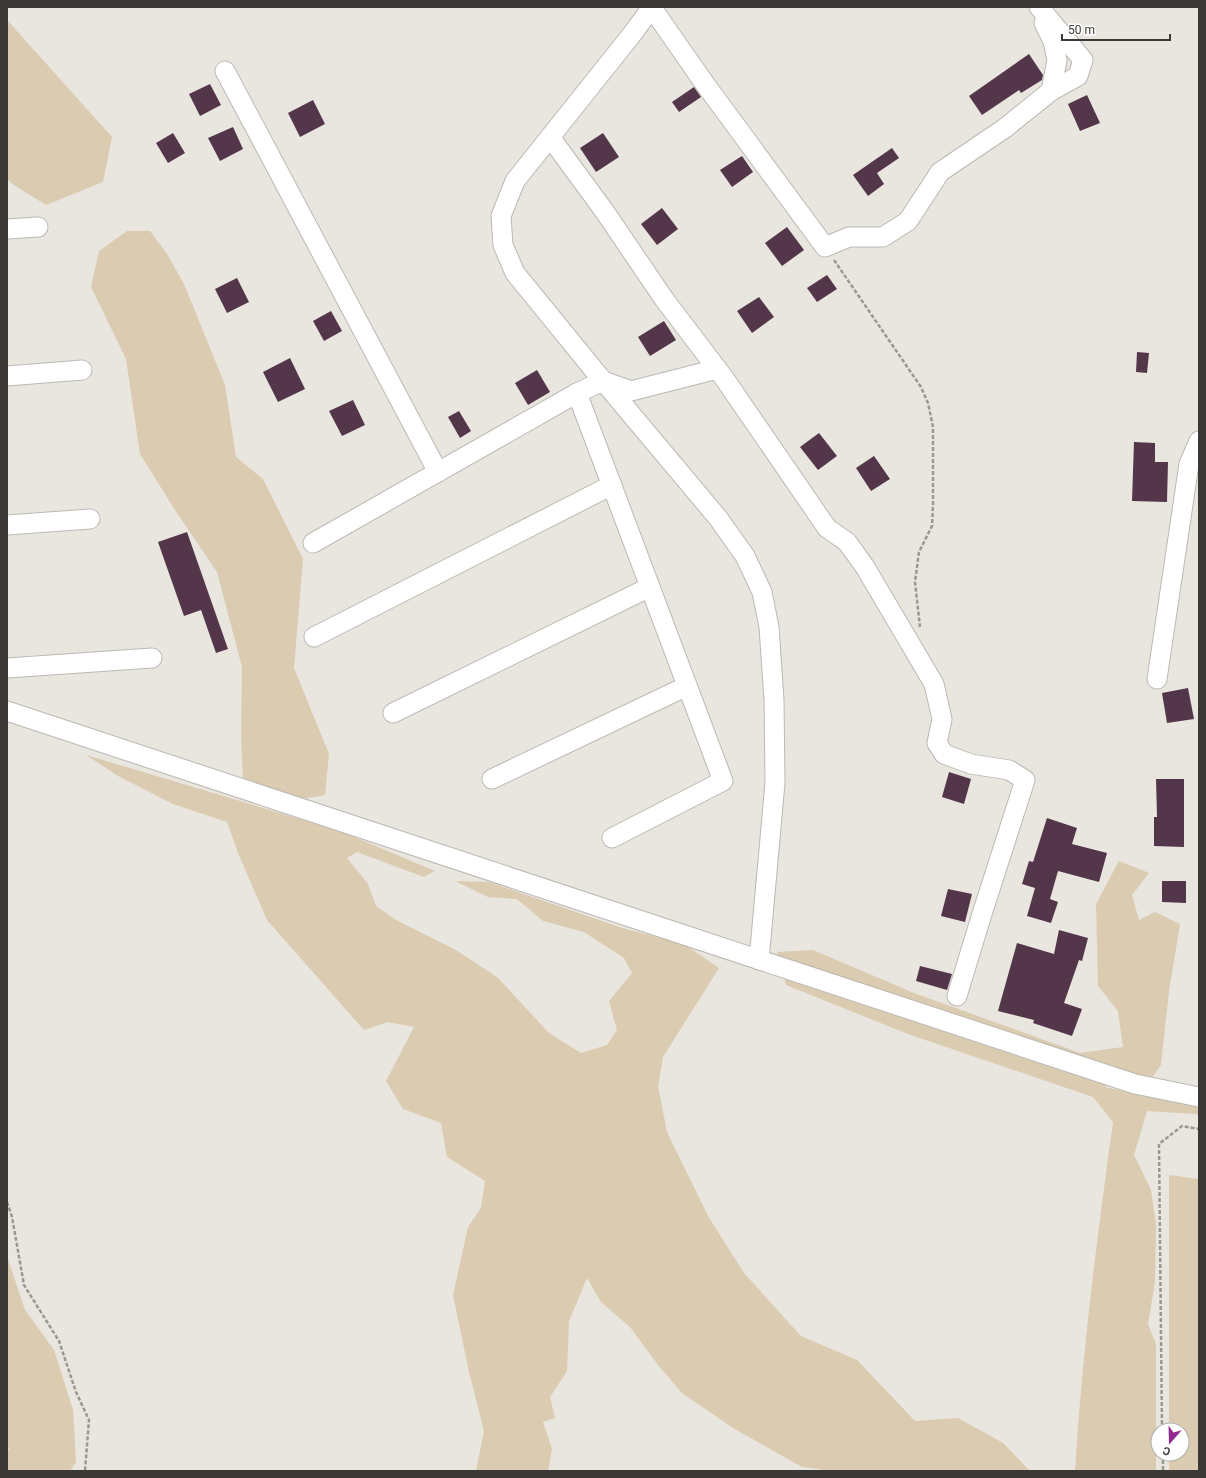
<svg xmlns="http://www.w3.org/2000/svg" width="1206" height="1478" font-family="Roboto,sans-serif">
  <rect width="100%" height="100%" fill="#e9e5df"/>
  <!-- green -->
  <g fill="#dbcbb0">
    <path d="M7 20 112 137 103 182 46 205 14 185 7 179Z"/>
    <path d="M127 231H150L167 254 184 284 225 385 236 457 263 479 303 559 294 668 329 754 325 795 297 800 243 778 241 736 242 667 217 572 175 510 140 454 126 359 91 287 99 251Z"/>
    <path d="M86 755 340 831 435 871 424 877 357 852 347 858 368 884 376 906 396 920 456 950 497 977 549 1033 581 1053 607 1045 617 1030 609 1001 632 973 624 958 584 932 543 921 517 899 488 897 455 881 489 882 622 928 684 944 719 968 663 1057 658 1086 667 1132 708 1216 744 1273 801 1336 857 1360 915 1421 958 1418 1003 1443 1030 1471H821L820 1469 802 1467 733 1428 682 1393 658 1365 630 1327 601 1302 587 1278 569 1321 567 1371 550 1397 555 1418 543 1422 552 1449 548 1471H476L484 1431 469 1372 453 1295 468 1227 481 1208 485 1181 447 1157 441 1123 403 1109 386 1081 414 1027 388 1022 364 1030 267 920 238 853 227 822 173 804 118 776Z"/>
    <path d="M1119 861 1149 873 1132 895 1139 920 1155 912 1180 924 1169 991 1161 1065 1151 1079 1119 1072 1105 1087 1160 1099 1199 1104V1115L1195 1114 1147 1111 1134 1155 1151 1190 1156 1224 1155 1282 1148 1324 1156 1344V1471H1075C1082 1354 1097 1238 1113 1122L1093 1097 908 1034 786 985 777 952 813 950 914 993 1080 1053 1123 1047 1118 1011 1098 986 1096 904Z"/>
    <path d="M1169 1175 1199 1179V1471H1169V1454H1182V1430H1169Z"/>
    <path d="M7 1256 25 1310 54 1350 73 1410 76 1462 70 1471H7V1452L9 1449 7 1442Z"/>
  </g>
  <!-- building -->
  <g fill="#54364a">
    <path d="M1029 54 1043 75 1042 80 1021 93 1019 90 982 115 969 96Z"/>
    <path d="M210 84 221 105 200 116 189 94Z"/>
    <path d="M694 87 701 97 679 112 672 102Z"/>
    <path d="M1087 95 1100 123 1080 131 1068 104Z"/>
    <path d="M313 100 325 124 300 137 288 113Z"/>
    <path d="M233 127 243 149 220 161 208 138Z"/>
    <path d="M173 133 185 153 168 163 156 143Z"/>
    <path d="M603 133 619 157 596 172 580 148Z"/>
    <path d="M892 148 899 158 877 173 884 184 868 196 853 175Z"/>
    <path d="M742 156 753 172 732 187 720 170Z"/>
    <path d="M662 208 678 229 657 245 641 224Z"/>
    <path d="M787 227 804 250 782 266 765 243Z"/>
    <path d="M827 275 837 289 817 302 807 288Z"/>
    <path d="M237 278 249 302 227 313 215 289Z"/>
    <path d="M759 297 774 317 752 333 737 311Z"/>
    <path d="M331 311 342 331 324 341 313 321Z"/>
    <path d="M664 321 676 340 650 356 638 337Z"/>
    <path d="M1137 352 1149 353 1147 373 1136 372Z"/>
    <path d="M290 358 305 389 278 402 263 372Z"/>
    <path d="M537 370 550 392 528 405 515 383Z"/>
    <path d="M353 400 365 425 342 436 329 411Z"/>
    <path d="M459 411 471 431 460 438 448 417Z"/>
    <path d="M819 433 837 456 818 470 800 447Z"/>
    <path d="M1134 442 1155 443V462H1168L1167 502 1132 501Z"/>
    <path d="M874 456 890 479 871 491 856 468Z"/>
    <path d="M187 532 228 649 216 653 201 610 184 616 158 542Z"/>
    <path d="M1188 688 1194 719 1167 723 1162 693Z"/>
    <path d="M949 772 971 779 964 804 942 797Z"/>
    <path d="M1156 779H1184V847L1154 846V817H1157Z"/>
    <path d="M1047 818 1077 828 1072 844 1107 853 1099 882 1058 871 1050 899 1058 902 1051 923 1027 916 1035 888 1022 884 1029 861 1033 862Z"/>
    <path d="M1162 881H1186V903L1162 902Z"/>
    <path d="M948 889 972 894 965 922 941 916Z"/>
    <path d="M1059 930 1088 938 1082 961 1079 960 1064 1003 1082 1009 1072 1036 1033 1023 1034 1020 998 1011 1017 943 1054 954Z"/>
    <path d="M920 966 952 974 947 990 916 981Z"/>
  </g>
  <g fill="none" stroke-linecap="round" stroke-linejoin="round">
    <defs>
      <g id="minor">
        <path d="M652 7 633 33 515 181 501 216 503 245 515 273 594 370 718 518 745 556 762 592 769 627 774 700 775 783 759 960"/>
        <path d="M652 8 705 84 825 247 849 237H883L908 221 940 172 1005 128 1051 91 1078 76 1083 60 1039 7"/>
        <path d="M1044 23 1053 41 1057 60 1051 91"/>
        <path d="M225 71 438 472"/>
        <path d="M550 137 605 212 664 299 724 378 827 528 847 542 865 567 934 684 942 719 937 743 944 754 971 764 1009 770 1025 780 982 914 957 996"/>
        <path d="M7 229 38 227"/>
        <path d="M7 376 82 370"/>
        <path d="M577 393 723 781 612 838"/>
        <path d="M7 525 90 519"/>
        <path d="M313 543 577 393 603 381 631 391 717 369"/>
        <path d="M314 637 612 485"/>
        <path d="M7 668 152 658"/>
        <path d="M1157 679 1189 464 1199 441"/>
        <path d="M7 711 1135 1084 1199 1097"/>
        <path d="M393 713 650 587"/>
        <path d="M492 779 687 686"/>
      </g>
    </defs>
    <!-- minor casing -->
    <use href="#minor" stroke="#bcb9b3" stroke-width="21"/>
    <!-- path -->
    <g stroke="#9b9893" stroke-width="2.5" stroke-dasharray="4 2" stroke-linecap="butt">
      <path d="M834 260 921 387 928 403 933 427V505L932 526 919 552 915 582 920 627"/>
      <path d="M7 1202 12 1217 24 1285 59 1341 76 1392 89 1420 85 1471"/>
      <path d="M1162 1430 1159 1144 1182 1126 1199 1129"/>
      <path d="M1163 1454V1471"/>
    </g>
    <!-- minor -->
    <use href="#minor" stroke="#fff" stroke-width="19"/>
  </g>
  <!-- border -->
  <rect width="1206" height="1478" fill="none" stroke="#3a3936" stroke-width="16"/>
  <!-- north arrow -->
  <g transform="translate(1170 1442) rotate(200)"><circle r="19" fill="#ffffff" stroke="#b0b0af"/>
  <path d="M0-3L7 15L0 10L-7 15Z" fill="#922b90"/>
  <text y="-6" font-size="11" font-weight="bold" text-anchor="middle" fill="#3a3936">С</text>
  </g>
  <!-- scale -->
  <path d="M1062 34v6h108v-6" fill="none" stroke="#3a3936" stroke-width="2"/>
  <text x="1068" y="34" font-size="12" fill="#3a3936" stroke="#ffffff" stroke-width="3" paint-order="stroke">50 m</text>
</svg>
